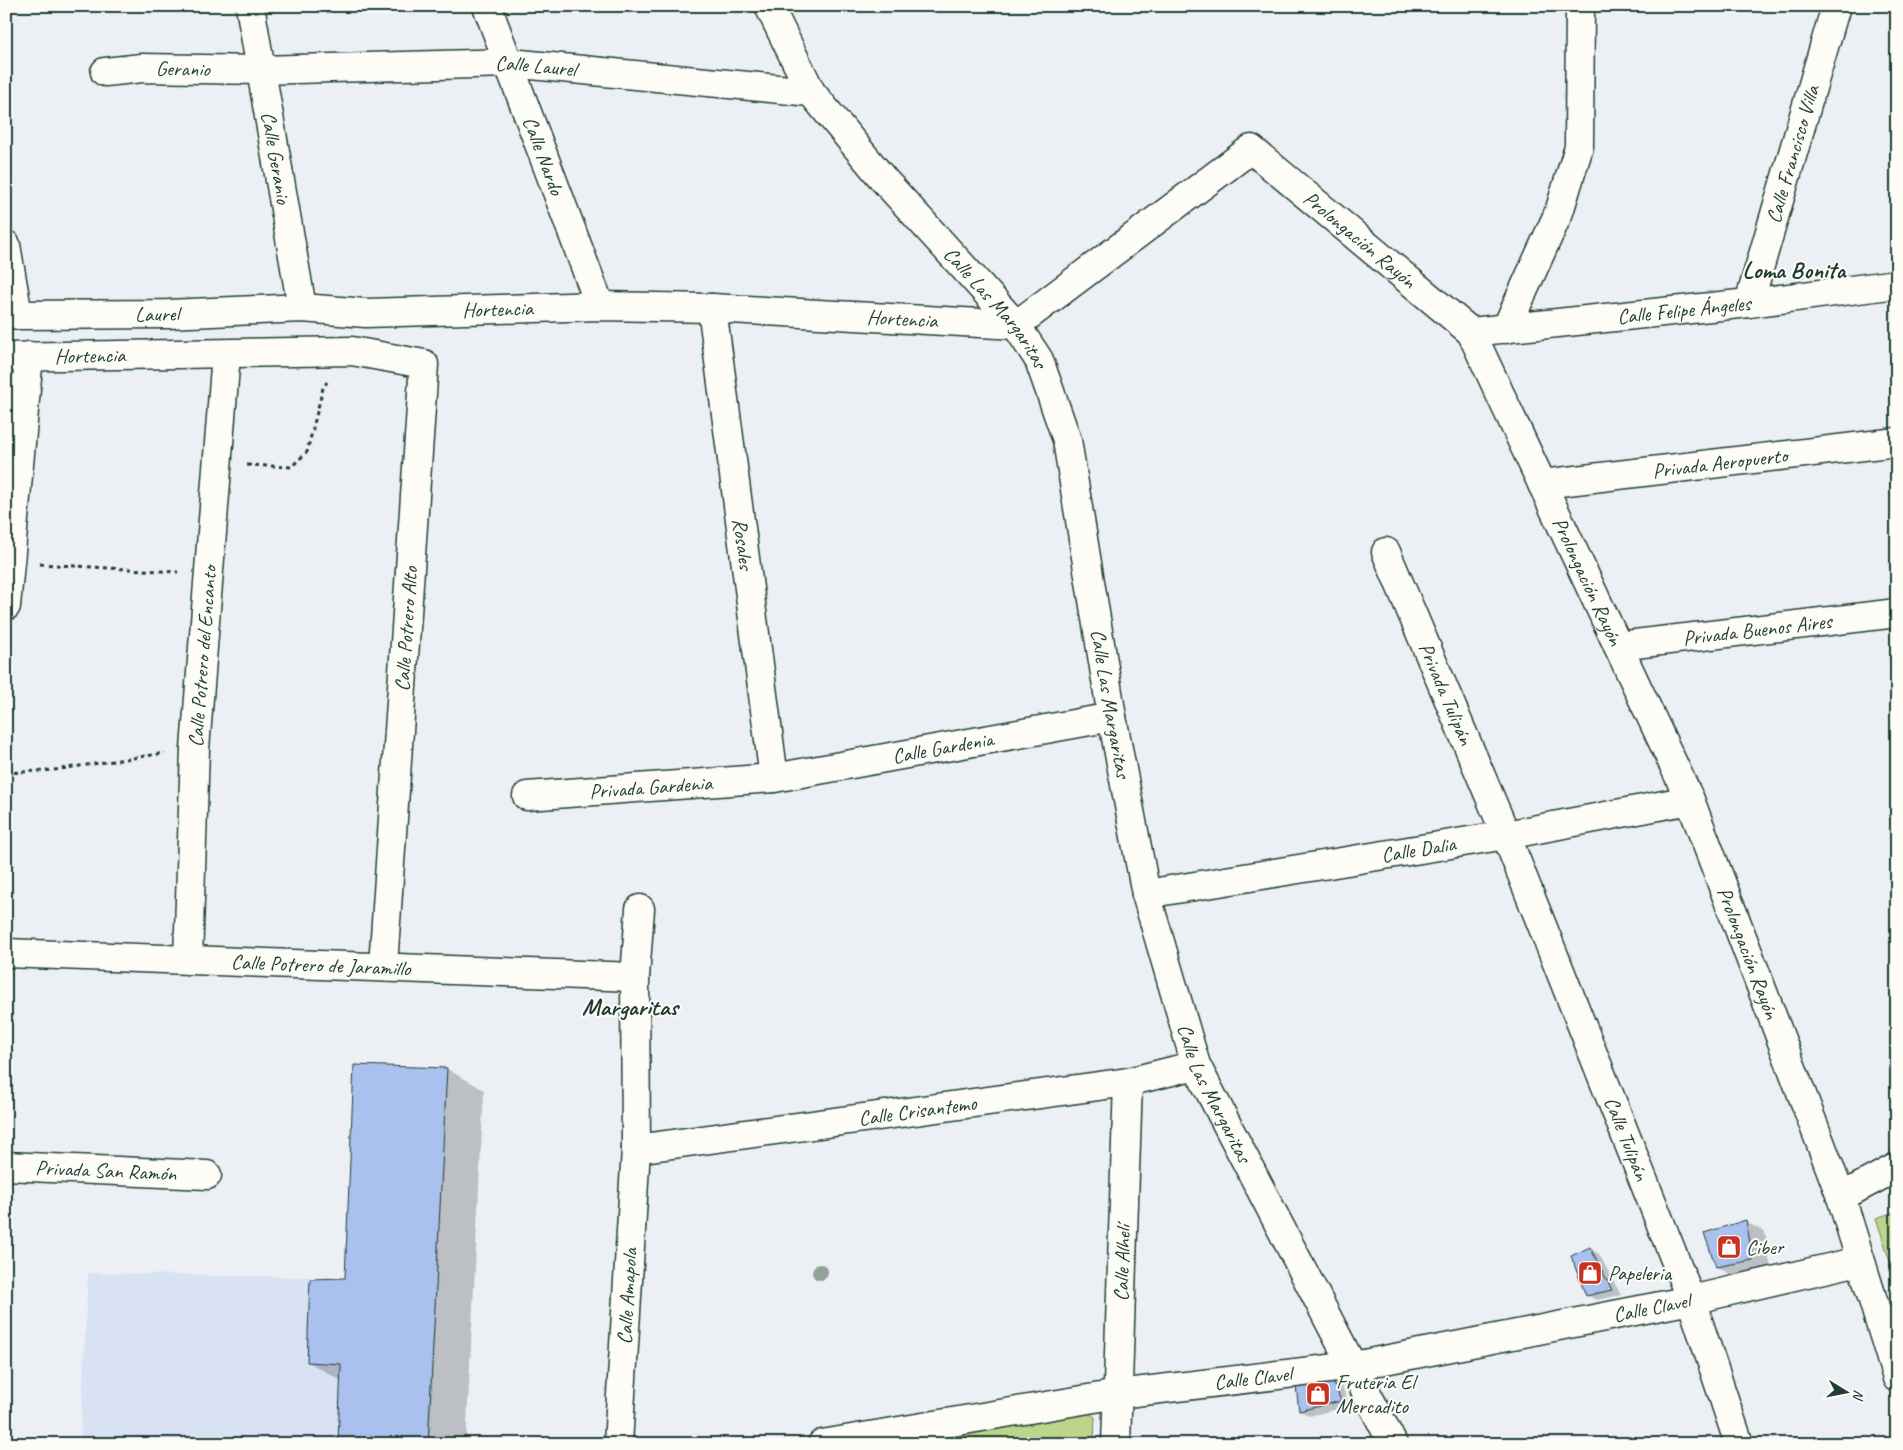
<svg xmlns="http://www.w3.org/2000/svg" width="1903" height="1450" font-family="Caveat,sans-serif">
  <rect width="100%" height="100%" fill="#ecf0f5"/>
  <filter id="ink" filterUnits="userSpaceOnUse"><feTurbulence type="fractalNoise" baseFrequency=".02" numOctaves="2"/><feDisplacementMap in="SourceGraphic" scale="10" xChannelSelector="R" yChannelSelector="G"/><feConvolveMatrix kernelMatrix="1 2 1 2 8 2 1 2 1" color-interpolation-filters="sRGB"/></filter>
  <g filter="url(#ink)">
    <!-- built -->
    <path fill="#d8e2f3" d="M354 1065 447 1068 430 1444H80L88 1273 345 1278Z"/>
    <!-- green -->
    <g fill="#bcd48b" stroke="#6e8860">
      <path d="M1897 1211V1283L1876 1218Z"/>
      <path d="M1086 1411 1095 1417 1094 1444H909L910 1435Z"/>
    </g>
    <!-- shadow -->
    <g fill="#0003">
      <path d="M355 1067 447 1069 484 1090 466 1444H339L342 1381 308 1362 346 1279Z"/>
      <path d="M1746 1222 1765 1232 1771 1270 1736 1277 1717 1267Z"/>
      <path d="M1590 1249 1599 1254 1621 1295 1596 1300 1587 1295Z"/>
      <path d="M1332 1382 1342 1387 1350 1406 1309 1416 1300 1411Z"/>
      <path d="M910 1437 922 1444H862Z"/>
    </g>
    <!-- building -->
    <g fill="#aac0ee" stroke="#1f3d34">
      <path d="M354 1065 447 1068 428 1444H338L341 1364 307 1362 310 1279 345 1278Z"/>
      <path d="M1746 1220 1753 1260 1716 1267 1704 1233Z"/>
      <path d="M1590 1247 1612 1290 1586 1296 1571 1256Z"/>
      <path d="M1333 1381 1341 1401 1299 1411 1296 1386Z"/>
    </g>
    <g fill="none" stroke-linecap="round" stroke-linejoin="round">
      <defs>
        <g id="street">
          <path id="s1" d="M250 6 302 308"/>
          <path id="s2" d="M487 6 600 306"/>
          <path id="s3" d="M769 6 811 92 884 180 1016 325 1039 360 1067 440 1112 717 1146 894 1196 1065 1393 1444"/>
          <path id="s4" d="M105 72 142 68 260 70 510 63 811 92"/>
          <path id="s5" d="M6 245 18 315 168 314 302 308 366 313 600 306 712 308 1016 325 1251 149 1471 332 1690 800 1841 1197 1897 1378"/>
          <path id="s6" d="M1749 303 1836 6"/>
          <path id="s7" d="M712 308 774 778"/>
          <path d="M1506 329 1559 212 1579 147 1580 6"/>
          <path id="s8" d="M1471 332 1749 303 1897 284"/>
          <path id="s9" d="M6 357 352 351 424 364 383 966"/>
          <path id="s10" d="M1542 484 1897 442"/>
          <path id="s11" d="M1386 552 1506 835 1691 1300 1739 1444"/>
          <path d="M6 606 29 356"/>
          <path id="s12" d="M1618 646 1897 613"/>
          <path id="s13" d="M527 796 774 778 1112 717"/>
          <path id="s14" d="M1146 894 1506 835 1690 800"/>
          <path id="s15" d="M6 953 635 977"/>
          <path id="s16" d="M188 960 195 749 226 354"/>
          <path id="s17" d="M636 1149 1128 1082 1196 1065"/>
          <path id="s18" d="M6 1166 207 1175"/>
          <path d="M1841 1197 1897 1167"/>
          <path id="s19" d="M618 1444 636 1149 635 977 640 909"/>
          <path id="s20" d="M822 1444 1118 1394 1354 1366 1691 1300 1859 1261"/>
          <path id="s21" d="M1116 1444 1128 1082"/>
        </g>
      </defs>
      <!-- street casing -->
      <use href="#street" stroke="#1f3d34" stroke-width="31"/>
      <!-- path -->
      <g stroke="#1f3d34" stroke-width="3" stroke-dasharray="4 4" stroke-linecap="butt">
        <path d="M247 465 291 467 307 452 323 388 327 382"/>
        <path d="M40 564 178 572"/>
        <path d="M6 773 54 770 165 753"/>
      </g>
      <!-- street -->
      <use href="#street" stroke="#fdfcf7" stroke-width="28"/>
    </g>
    <!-- trees -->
    <circle fill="#91a297" cx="820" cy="1272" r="8"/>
  </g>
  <!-- icons -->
  <defs>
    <symbol id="shop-square" viewBox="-11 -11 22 22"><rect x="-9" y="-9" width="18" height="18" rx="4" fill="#c8321e" stroke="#fdfcf7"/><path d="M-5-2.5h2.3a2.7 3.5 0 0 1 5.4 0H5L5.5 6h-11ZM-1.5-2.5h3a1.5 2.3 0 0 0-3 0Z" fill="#fff"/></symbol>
  </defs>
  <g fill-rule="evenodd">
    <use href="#shop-square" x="1715" y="1233" width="28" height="28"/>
    <use href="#shop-square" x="1576" y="1259" width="28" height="28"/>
    <use href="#shop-square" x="1304" y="1380" width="28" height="28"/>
  </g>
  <g text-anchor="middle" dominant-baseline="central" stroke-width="4" stroke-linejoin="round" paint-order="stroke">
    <!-- street labels -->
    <g font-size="21" fill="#1f3d34" stroke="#fdfcf7">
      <text stroke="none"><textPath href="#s4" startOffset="431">Calle Laurel</textPath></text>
      <text stroke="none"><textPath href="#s4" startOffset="78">Geranio</textPath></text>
      <text stroke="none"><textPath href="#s6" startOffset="155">Calle Francisco Villa</textPath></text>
      <text stroke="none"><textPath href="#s2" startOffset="160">Calle Nardo</textPath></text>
      <text stroke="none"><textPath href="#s1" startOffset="154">Calle Geranio</textPath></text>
      <text stroke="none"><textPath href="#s5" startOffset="1505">Prolongación Rayón</textPath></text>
      <text stroke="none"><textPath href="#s5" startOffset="551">Hortencia</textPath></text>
      <text stroke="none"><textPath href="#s3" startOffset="380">Calle Las Margaritas</textPath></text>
      <text stroke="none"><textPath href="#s8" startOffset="214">Calle Felipe Ángeles</textPath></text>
      <text stroke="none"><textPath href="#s5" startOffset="210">Laurel</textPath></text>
      <text stroke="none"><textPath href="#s5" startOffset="956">Hortencia</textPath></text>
      <text stroke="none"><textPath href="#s9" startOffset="84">Hortencia</textPath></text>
      <text stroke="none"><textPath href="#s10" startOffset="179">Privada Aeropuerto</textPath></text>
      <text stroke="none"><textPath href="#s7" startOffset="238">Rosales</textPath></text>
      <text stroke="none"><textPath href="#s5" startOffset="1925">Prolongación Rayón</textPath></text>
      <text transform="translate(406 629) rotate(-86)">Calle Potrero Alto</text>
      <text stroke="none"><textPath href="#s12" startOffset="140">Privada Buenos Aires</textPath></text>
      <text stroke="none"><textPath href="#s16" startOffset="304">Calle Potrero del Encanto</textPath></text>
      <text stroke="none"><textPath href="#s11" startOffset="154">Privada Tulipán</textPath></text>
      <text stroke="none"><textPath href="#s3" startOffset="800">Calle Las Margaritas</textPath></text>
      <text stroke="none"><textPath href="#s13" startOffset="419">Calle Gardenia</textPath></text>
      <text stroke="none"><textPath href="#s13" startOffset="124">Privada Gardenia</textPath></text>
      <text stroke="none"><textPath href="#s14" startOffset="276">Calle Dalia</textPath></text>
      <text stroke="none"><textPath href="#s5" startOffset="2330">Prolongación Rayón</textPath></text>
      <text stroke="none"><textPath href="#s15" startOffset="315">Calle Potrero de Jaramillo</textPath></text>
      <text stroke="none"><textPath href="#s3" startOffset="1205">Calle Las Margaritas</textPath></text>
      <text stroke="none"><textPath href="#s17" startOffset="284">Calle Crisantemo</textPath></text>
      <text stroke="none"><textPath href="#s11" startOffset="634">Calle Tulipán</textPath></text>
      <text stroke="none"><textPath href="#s18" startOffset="100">Privada San Ramón</textPath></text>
      <text stroke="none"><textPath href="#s21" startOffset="181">Calle Alhelí</textPath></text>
      <text stroke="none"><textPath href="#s19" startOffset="148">Calle Amapola</textPath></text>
      <text stroke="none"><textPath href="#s20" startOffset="841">Calle Clavel</textPath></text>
      <text stroke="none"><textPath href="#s20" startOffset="436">Calle Clavel</textPath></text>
    </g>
    <!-- poi labels -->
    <g font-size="21" fill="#1f3d34" stroke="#fdfcf7" text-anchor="start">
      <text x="1746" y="1247">Ciber</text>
      <text x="1608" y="1273">Papeleria</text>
      <text x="1336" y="1382">Fruteria El<tspan x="1336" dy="24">Mercadito</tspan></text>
    </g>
    <!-- quarter labels -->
    <g font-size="24" font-weight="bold" fill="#1f3d34" stroke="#fdfcf7">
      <text x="1794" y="270">Loma Bonita</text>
      <text x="630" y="1007">Margaritas</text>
    </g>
  </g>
  <!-- margin -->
  <rect width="1903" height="1450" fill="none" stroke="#fdfcf7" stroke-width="25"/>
  <rect x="12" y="12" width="1878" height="1425" fill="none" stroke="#1f3d34" stroke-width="2" filter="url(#ink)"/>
  <!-- north arrow -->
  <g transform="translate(1846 1392) rotate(100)" stroke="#fdfcf7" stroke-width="4" paint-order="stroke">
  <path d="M0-4L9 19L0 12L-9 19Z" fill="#1f3d34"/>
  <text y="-8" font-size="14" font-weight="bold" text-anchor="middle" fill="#1f3d34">N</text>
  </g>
</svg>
